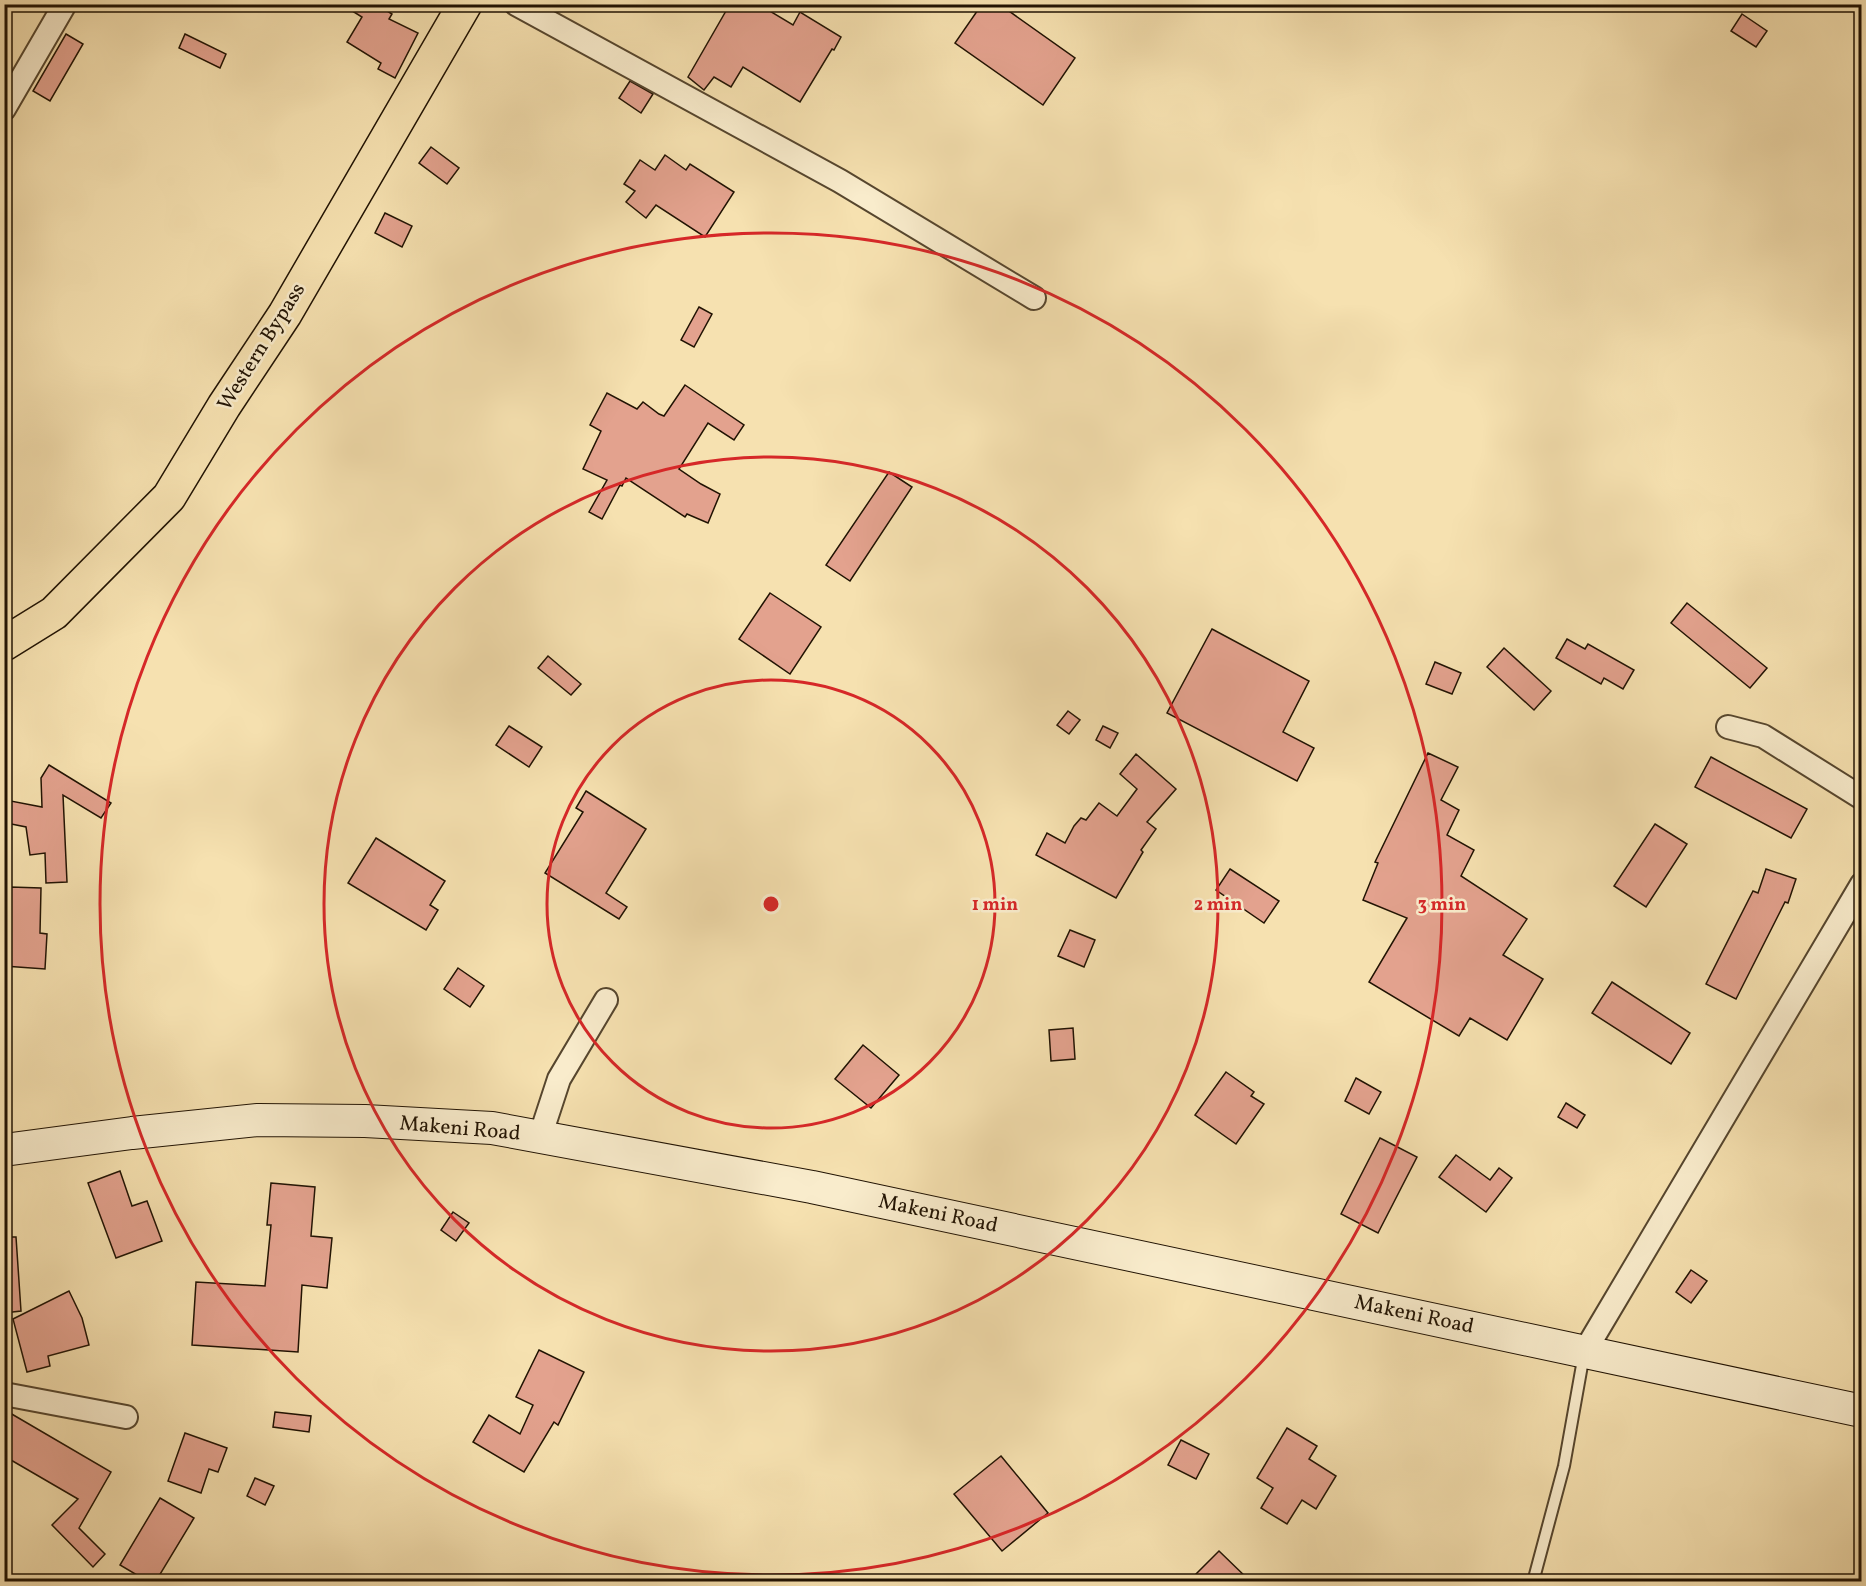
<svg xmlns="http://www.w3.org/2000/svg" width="1866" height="1586" font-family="Vollkorn,serif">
  <rect width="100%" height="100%" fill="#f6e1b0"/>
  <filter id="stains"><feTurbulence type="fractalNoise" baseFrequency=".00333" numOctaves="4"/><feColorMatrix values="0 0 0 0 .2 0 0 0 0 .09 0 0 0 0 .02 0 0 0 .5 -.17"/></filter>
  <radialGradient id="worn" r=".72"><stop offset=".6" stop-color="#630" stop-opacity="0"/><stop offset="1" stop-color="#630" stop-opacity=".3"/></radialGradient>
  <!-- building -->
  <g fill="#e3a28e" stroke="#211303" stroke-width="1.5">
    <path d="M341 4H376L392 14 389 19 418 33 395 78 378 69 381 63 347 42 362 17Z"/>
    <path d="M730 4H758L793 25 800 12 841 37 834 50 832 49 800 102 743 67 731 87 714 77 704 90 688 77Z"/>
    <path d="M982 4H999L1075 58 1043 105 955 43Z"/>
    <path d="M1742 14 1767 31 1756 47 1731 31Z"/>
    <path d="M66 34 83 44 50 101 33 91Z"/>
    <path d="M185 34 226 54 220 68 179 48Z"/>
    <path d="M630 81 653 94 641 113 619 98Z"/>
    <path d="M431 147 459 168 447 184 419 163Z"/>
    <path d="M665 155 686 170 690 164 734 192 705 237 656 205 646 218 626 202 635 191 624 184 640 160 655 170Z"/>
    <path d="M385 213 412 226 402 247 375 233Z"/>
    <path d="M699 307 712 314 694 347 681 340Z"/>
    <path d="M685 385 744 425 734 440 708 423 679 469 701 484 720 494 708 523 687 514 685 517 626 478 622 486 620 485 602 519 589 512 607 480 583 469 601 431 590 425 607 393 637 409 643 402 659 414 664 416Z"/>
    <path d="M889 472 912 487 850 581 826 565Z"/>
    <path d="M770 593 821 627 790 674 739 639Z"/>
    <path d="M1687 603 1767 668 1750 688 1671 623Z"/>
    <path d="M1212 629 1309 681 1283 732 1314 748 1297 781 1167 713Z"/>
    <path d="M1567 639 1585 649 1588 644 1634 670 1623 689 1604 678 1601 684 1556 658Z"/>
    <path d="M1504 648 1551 691 1534 710 1487 667Z"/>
    <path d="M548 656 581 684 571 695 538 668Z"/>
    <path d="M1435 662 1461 673 1452 694 1426 684Z"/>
    <path d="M1068 711 1080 720 1069 734 1057 725Z"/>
    <path d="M509 726 542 747 529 767 496 745Z"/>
    <path d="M1103 726 1118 733 1110 748 1096 740Z"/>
    <path d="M1428 753 1458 767 1441 800 1459 810 1447 835 1474 850 1461 876 1527 919 1503 955 1543 979 1507 1040 1470 1018 1459 1036 1369 982 1407 918 1363 900 1378 863 1375 862Z"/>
    <path d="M1136 754 1176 789 1147 822 1156 829 1141 850 1143 852 1116 898 1036 855 1047 833 1065 843 1074 826 1081 818 1086 820 1099 803 1117 816 1137 789 1120 774Z"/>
    <path d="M1711 757 1807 809 1791 838 1695 787Z"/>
    <path d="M49 765 111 803 101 818 63 795 67 882 46 883 45 853 30 855 26 827 6 823 11 801 42 807 41 778Z"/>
    <path d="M586 791 646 829 606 893 627 907 619 919 545 873 583 812 576 808Z"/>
    <path d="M1655 824 1687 844 1646 907 1614 886Z"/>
    <path d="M376 838 445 881 430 905 438 910 426 930 348 883Z"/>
    <path d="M1230 869 1279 901 1264 923 1216 890Z"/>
    <path d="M1766 869 1796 879 1788 903 1785 902 1736 999 1706 984 1753 891 1758 893Z"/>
    <path d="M10 887 41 888 40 933 47 934 45 969 4 966V931H8Z"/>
    <path d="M1070 930 1095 940 1084 967 1058 956Z"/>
    <path d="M458 968 484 986 470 1007 444 989Z"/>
    <path d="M1612 982 1690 1033 1671 1064 1592 1013Z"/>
    <path d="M1073 1028 1075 1059 1051 1061 1049 1030Z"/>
    <path d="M863 1045 899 1075 871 1108 835 1079Z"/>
    <path d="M1226 1072 1254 1092 1251 1096 1264 1104 1236 1144 1195 1115Z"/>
    <path d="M1356 1078 1381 1092 1369 1114 1345 1101Z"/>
    <path d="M1566 1103 1585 1115 1577 1128 1558 1117Z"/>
    <path d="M1380 1138 1417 1157 1378 1233 1341 1214Z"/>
    <path d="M1456 1155 1490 1180 1499 1168 1512 1178 1486 1212 1439 1177Z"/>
    <path d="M120 1171 132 1206 147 1201 162 1241 116 1258 88 1183Z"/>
    <path d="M271 1183 315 1187 311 1236 332 1238 327 1288 302 1285 298 1352 192 1345 196 1282 265 1286 271 1225H267Z"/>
    <path d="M453 1212 469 1223 456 1241 441 1230Z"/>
    <path d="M4 1237H16L21 1311 4 1313Z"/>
    <path d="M1691 1270 1707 1281 1691 1303 1676 1292Z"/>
    <path d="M69 1291 82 1318 89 1345 48 1356 50 1366 27 1372 13 1319Z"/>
    <path d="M539 1350 584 1372 558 1425 554 1422 524 1472 473 1442 489 1415 520 1434 533 1405 516 1397Z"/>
    <path d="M275 1412 311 1416 309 1432 273 1427Z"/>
    <path d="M10 1413 111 1472 79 1528 105 1554 93 1567 52 1525 78 1499 4 1456V1423Z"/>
    <path d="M1287 1428 1317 1446 1309 1459 1336 1476 1316 1509 1302 1500 1287 1524 1261 1508 1273 1488 1257 1478Z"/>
    <path d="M185 1433 227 1448 218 1472 209 1469 201 1493 168 1481Z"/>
    <path d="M1181 1440 1209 1454 1196 1479 1168 1465Z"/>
    <path d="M1001 1456 1048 1513 1002 1551 954 1494Z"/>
    <path d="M255 1478 274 1486 265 1505 247 1496Z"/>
    <path d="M160 1498 194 1518 156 1581H147L120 1565Z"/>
    <path d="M1219 1551 1250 1581H1189Z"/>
  </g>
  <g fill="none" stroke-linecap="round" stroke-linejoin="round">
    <defs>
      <path id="lane" d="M1533 1582 1564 1466 1584 1354"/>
      <g id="street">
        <path d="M516 4 840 181 1034 298"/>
        <path d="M4 109 65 4"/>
        <path d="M1728 727 1763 736 1862 798"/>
        <path d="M540 1137 559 1079 606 1000"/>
        <path d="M1585 1351 1862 884"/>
        <path d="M4 1394 126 1417"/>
      </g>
      <path id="secondary" d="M4 1150 132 1133 258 1120 365 1121 492 1128 812 1187 1862 1411"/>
      <path id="primary" d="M4 644 54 613 169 497 224 406 285 314 465 4"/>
    </defs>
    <!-- lane casing -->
    <use href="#lane" stroke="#56462e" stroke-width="14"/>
    <!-- street casing -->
    <use href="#street" stroke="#56462e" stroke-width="26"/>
    <!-- secondary casing -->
    <use href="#secondary" stroke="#211303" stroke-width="34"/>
    <!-- primary casing -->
    <use href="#primary" stroke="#211303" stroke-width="36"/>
    <!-- lane -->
    <use href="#lane" stroke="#f9eccc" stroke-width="10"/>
    <!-- street -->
    <use href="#street" stroke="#f9eccc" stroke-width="22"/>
    <!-- secondary -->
    <use href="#secondary" stroke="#f9eccc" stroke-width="32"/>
    <!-- primary -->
    <use href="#primary" stroke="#f6e1b0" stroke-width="33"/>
  </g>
  <!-- distance rings -->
  <g fill="none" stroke="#d62828" stroke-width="3">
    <circle cx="771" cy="904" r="224"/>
    <circle cx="771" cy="904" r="447"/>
    <circle cx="771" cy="904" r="671"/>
  </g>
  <g text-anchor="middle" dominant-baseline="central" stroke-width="5" stroke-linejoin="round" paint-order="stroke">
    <!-- street labels -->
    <g font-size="21" fill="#211303" stroke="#f9eccc">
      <text transform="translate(262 347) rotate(-58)">Western Bypass</text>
      <text transform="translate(460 1129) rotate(5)">Makeni Road</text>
      <text transform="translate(938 1214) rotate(12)">Makeni Road</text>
      <text transform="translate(1414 1315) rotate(12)">Makeni Road</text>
    </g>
  </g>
  <circle cx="771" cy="904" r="9" fill="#d62828" stroke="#f9eccc" stroke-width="3"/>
  <g font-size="18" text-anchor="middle" font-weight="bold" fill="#d62828" stroke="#f9eccc" stroke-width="5" stroke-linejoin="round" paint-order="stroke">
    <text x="995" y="910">1 min</text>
    <text x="1218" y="910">2 min</text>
    <text x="1442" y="910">3 min</text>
  </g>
  <!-- margin -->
  <rect width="1866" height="1586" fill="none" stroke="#f6e1b0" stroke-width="24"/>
  <rect x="6" y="6" width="1854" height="1574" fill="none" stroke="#211303" stroke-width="3"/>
  <rect x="12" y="12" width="1842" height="1562" fill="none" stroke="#211303" stroke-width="1.5"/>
  <rect width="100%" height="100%" filter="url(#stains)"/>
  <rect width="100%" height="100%" fill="url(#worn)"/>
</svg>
